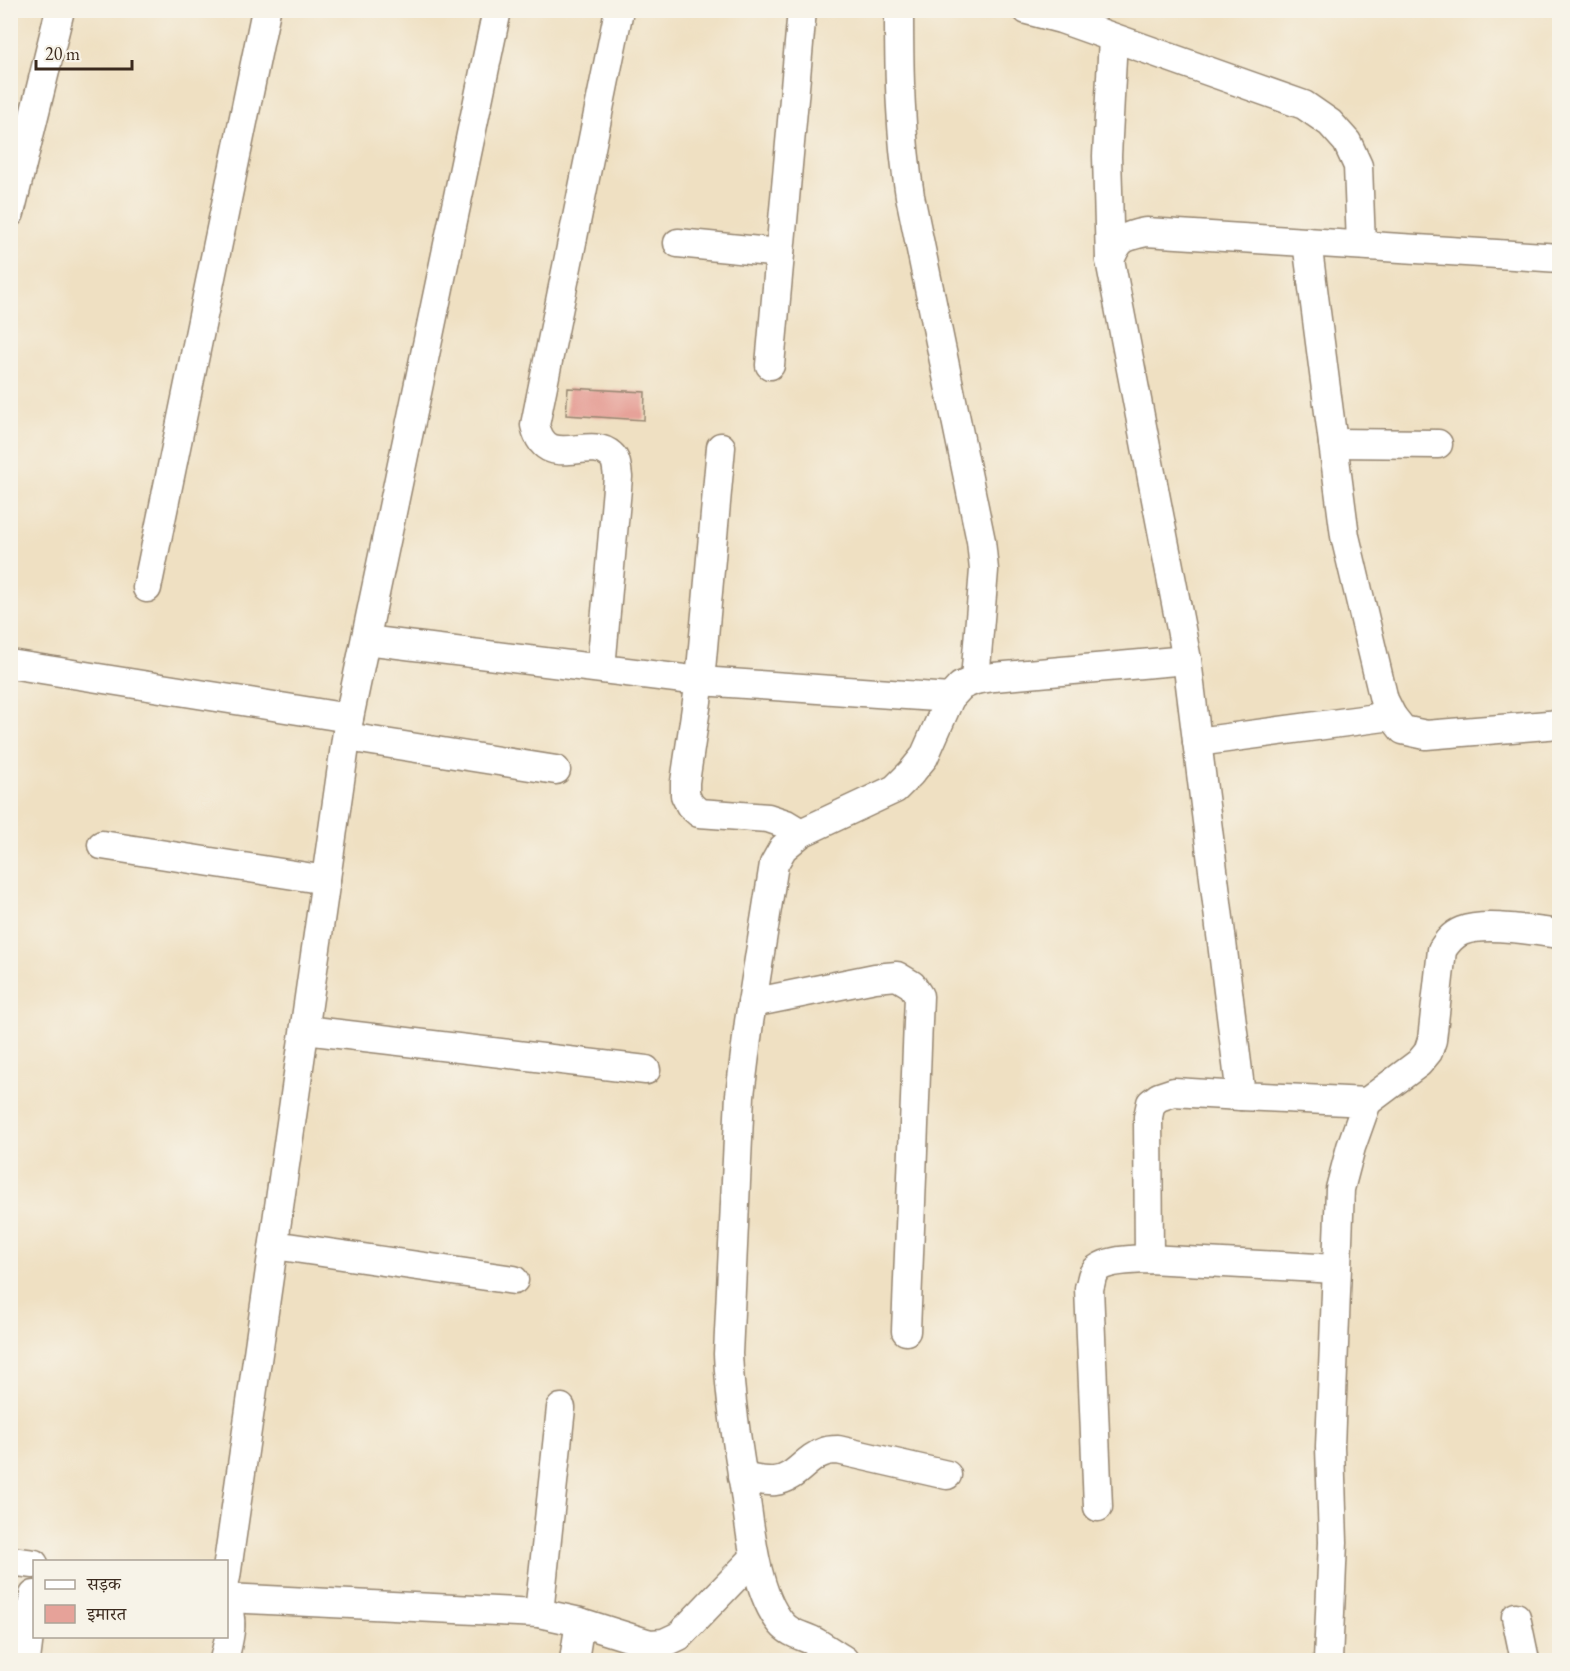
<svg xmlns="http://www.w3.org/2000/svg" width="1570" height="1671" font-family="'EB Garamond','Noto Serif Devanagari',serif">
  <rect width="100%" height="100%" fill="#f7f3e8"/>
  <filter id="ink" filterUnits="userSpaceOnUse"><feTurbulence type="fractalNoise" baseFrequency=".0167" numOctaves="2"/><feDisplacementMap in="SourceGraphic" scale="12" xChannelSelector="R" yChannelSelector="G"/><feConvolveMatrix kernelMatrix="1 2 1 2 8 2 1 2 1" color-interpolation-filters="sRGB"/></filter>
  <filter id="wash" filterUnits="userSpaceOnUse"><feTurbulence type="fractalNoise" baseFrequency=".008" numOctaves="4" result="noise"/><feDisplacementMap in="SourceGraphic" scale="24" xChannelSelector="R" yChannelSelector="G"/><feGaussianBlur stdDeviation="1.35" result="paint"/><feColorMatrix in="noise" values="0 0 0 0 0 0 0 0 0 0 0 0 0 0 0 0 0 1.4 0 .05"/><feComposite in="paint" operator="in"/></filter>
  <g filter="url(#wash)">
    <rect width="100%" height="100%" fill="#efe0c2"/>
    <g id="blocks">
      <!-- building -->
      <path fill="#e6a299" d="M568 388 645 392 644 420 566 415Z"/>
    </g>
  </g>
  <g filter="url(#ink)">
    <use href="#blocks" fill-opacity="0" stroke="#958570" stroke-width="1.5"/>
    <g fill="none" stroke-linecap="round" stroke-linejoin="round">
      <defs>
        <g id="street">
          <path d="M899 10C899 73 900 134 910 196L981 541 984 570 975 680"/>
          <path d="M1027 10 1061 19 1304 105 1330 123 1347 142 1358 166 1361 245"/>
          <path d="M10 213 60 10"/>
          <path d="M1307 242 1345 536 1384 700 1392 716 1403 730 1426 735 1560 724"/>
          <path d="M678 243 780 253"/>
          <path d="M1110 260 1107 156 1113 38"/>
          <path d="M770 365 802 10"/>
          <path d="M1333 443 1438 444"/>
          <path d="M721 447 700 681 685 782V795L690 805 699 813 768 818 786 824 801 833"/>
          <path d="M147 588 266 10"/>
          <path d="M366 640 700 681 950 698"/>
          <path d="M10 664 349 718"/>
          <path d="M601 668 618 477C617 470 617 460 611 455 589 434 546 473 535 425L619 10"/>
          <path d="M347 737 556 770"/>
          <path d="M1197 742 1392 716"/>
          <path d="M102 845 326 880"/>
          <path d="M752 1003 875 978 897 976 912 985 919 996 906 1331"/>
          <path d="M305 1030 646 1070"/>
          <path d="M1367 1102 1419 1063 1428 1052 1432 1040 1442 950C1447 942 1452 935 1462 931 1486 922 1533 931 1560 934"/>
          <path d="M274 1245 514 1280"/>
          <path d="M1149 1259 1148 1117 1151 1103 1159 1097 1174 1092 1241 1096"/>
          <path d="M742 1477C753 1479 765 1482 775 1481 796 1479 805 1458 824 1452 828 1450 833 1450 838 1450L947 1475"/>
          <path d="M1098 1507 1089 1288C1091 1284 1091 1278 1093 1274 1101 1259 1134 1260 1149 1259L1336 1269"/>
          <path d="M10 1561 34 1564"/>
          <path d="M226 1577 349 718 497 10"/>
          <path d="M226 1598 539 1613 580 1622 650 1644 664 1643 679 1636 754 1558"/>
          <path d="M539 1613 561 1408"/>
          <path d="M1516 1617 1525 1660"/>
          <path d="M26 1660 34 1595"/>
          <path d="M224 1660C228 1642 235 1622 226 1604"/>
          <path d="M574 1660 580 1622"/>
          <path d="M844 1660C835 1655 826 1648 817 1643 804 1635 792 1636 781 1623 755 1592 750 1526 744 1486 737 1442 730 1398 728 1354L740 1095 749 1022 774 864 783 848 801 833 895 789 911 773 924 757 950 698 961 686 975 680 994 677 1187 660"/>
          <path d="M1328 1660 1333 1542 1330 1447 1340 1189 1351 1147 1367 1102 1241 1096 1187 660 1110 260C1119 238 1123 237 1146 232L1560 258"/>
        </g>
      </defs>
      <!-- street casing -->
      <use href="#street" stroke="#958570" stroke-width="31"/>
      <!-- street -->
      <use href="#street" stroke="#fff" stroke-width="28"/>
    </g>
  </g>
  <!-- margin -->
  <rect width="1570" height="1671" fill="none" stroke="#f7f3e8" stroke-width="36"/>
  <!-- legend -->
  <rect x="33" y="1560" width="195" height="78" fill="#f7f3e8" stroke="#aca397" stroke-width="1.5"/>
  <rect x="45" y="1580" width="30" height="9" fill="#ffffff" stroke="#aca397" stroke-width="1.5"/>
  <text x="87" y="1590" font-size="18" fill="#3b2a1e">सड़क</text>
  <rect x="45" y="1605" width="30" height="18" fill="#e6a299" stroke="#aca397" stroke-width="1.5"/>
  <text x="87" y="1620" font-size="18" fill="#3b2a1e">इमारत</text>
  <!-- scale -->
  <path d="M36 60v9h96v-9" fill="none" stroke="#3b2a1e" stroke-width="3"/>
  <text x="45" y="60" font-size="18" fill="#3b2a1e" stroke="#f7f3e8" stroke-width="4.5" paint-order="stroke">20 m</text>
</svg>
